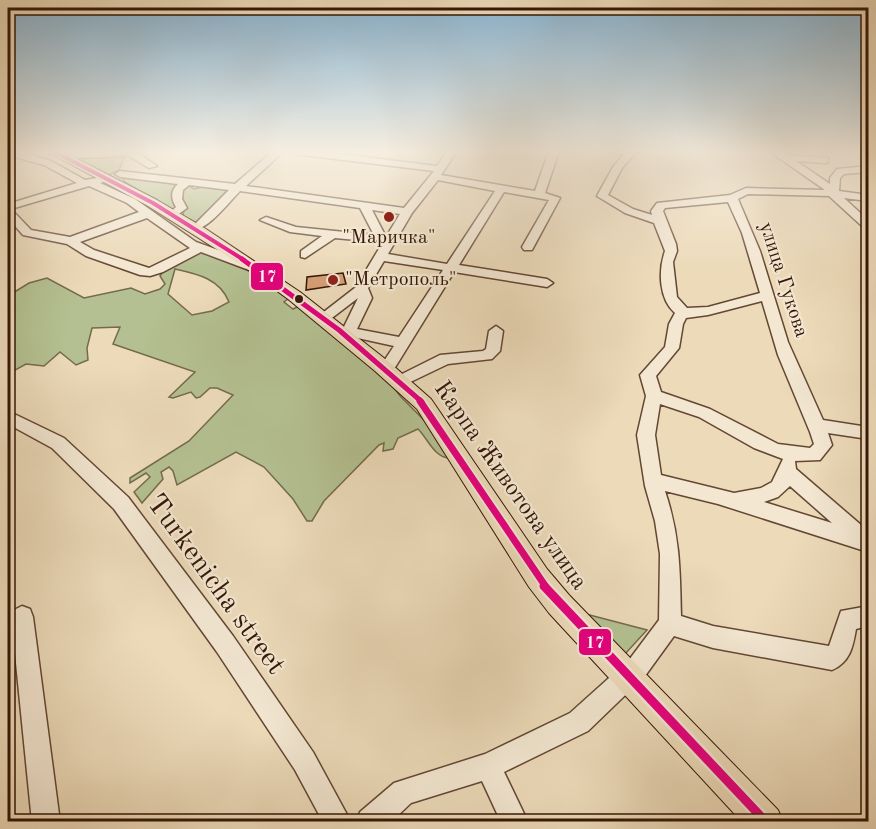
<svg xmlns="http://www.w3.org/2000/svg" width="876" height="829" font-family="'Old Standard TT',serif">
  <rect width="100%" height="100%" fill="#ecdab9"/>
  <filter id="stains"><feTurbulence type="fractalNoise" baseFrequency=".00333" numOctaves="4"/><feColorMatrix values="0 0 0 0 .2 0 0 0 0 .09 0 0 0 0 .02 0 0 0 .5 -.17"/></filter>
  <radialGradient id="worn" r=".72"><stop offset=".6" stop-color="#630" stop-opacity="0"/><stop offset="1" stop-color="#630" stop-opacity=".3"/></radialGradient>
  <!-- green -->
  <g fill="#b4c091" stroke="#746b4c" stroke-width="1.5" fill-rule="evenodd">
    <path d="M125 155 119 170 109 175 69 156 107 157Z"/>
    <path d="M125 177 182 184 179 207 173 211 125 182 123 180Z"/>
    <path d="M187 185 194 189 203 187 227 190 197 223 183 216 184 209 179 194Z"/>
    <path d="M198 251 246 267 288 299 284 302 293 309 299 306 380 370 401 397 428 424 449 458C434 457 428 439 418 429L398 438 393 449 383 451 384 443 379 445 324 501 312 521H307L293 499 264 467 236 452 177 485 173 471 169 467 161 472 163 479 142 503 134 492 150 477 146 473 130 483V478L189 441 233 395 217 388H210L200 397 196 398 191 392 173 398 169 397 195 372 113 344 120 327 92 328 87 348 88 360 76 365 60 352 44 366 26 364 8 374V296L29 283 47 278 84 298 131 288 145 294 160 289 165 284 160 276 165 268ZM175 269C198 274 220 279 229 302L212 311 192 315 168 294Z"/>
    <path d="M582 613 647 630 625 654Z"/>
  </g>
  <!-- building -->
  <path fill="#d7a076" stroke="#351606" stroke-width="1.5" d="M343 273 346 284 306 290 307 277Z"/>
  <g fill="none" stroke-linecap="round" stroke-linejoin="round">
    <defs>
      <g id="minor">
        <path d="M8 151H18L51 161 85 180 109 176V180L100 183 135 199 196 242 257 264 259 267 257 270H249L201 252 163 272 150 276 140 275 86 256 67 244 23 235 8 218V204L77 183 44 165 8 155ZM89 186 127 203 139 212 70 237 31 230 11 209ZM147 218 190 248 149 268 94 250 80 242Z"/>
        <path d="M75 151 107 153 134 151 157 166 149 168 127 155C116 157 64 160 57 155Z"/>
        <path d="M273 151H284L246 186 404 208 434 171 294 154 289 151H316L437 166 447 151H457L441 175 535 191 549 151H559L545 193 560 198 532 250H524L522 247 549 200 504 192 459 265 547 279 553 283 547 287 454 272 391 374 386 375 378 370 394 346 353 337 346 342 339 337 358 298 328 321 323 322 316 318 356 287 380 247 377 242 335 238 305 258 301 257V251L322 236 290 232 260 220 266 217 296 227 374 235 360 208 240 191C229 202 206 233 190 230V226L196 223 229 190 189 185 183 190 182 199 187 208 173 218 167 215 176 207C171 199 170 191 178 184L120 177 115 174 120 171 235 184ZM438 180 495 191 447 264 388 254 412 213ZM372 210 400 214 386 237ZM384 261 443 270 399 337 357 329 372 298 368 288Z"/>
        <path d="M610 151H648L634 154 622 168 608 195 633 209 652 215 651 211 657 203 730 195 746 188 825 190 769 151H780L787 155 828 158V162L825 163 796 161 830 184V178L837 169 868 166V172L844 174 840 178 839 191 868 195V201L844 198 868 220V229L864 228 829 196 748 194 738 199 760 251 788 342 823 420 868 427V439L828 433 832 445 820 460 795 461 796 469 868 531V552L718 504 665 491C680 536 680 570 681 616L713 626 829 646 841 611 863 607 868 610V626L856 629C853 647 850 662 832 670L713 648 674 636 645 676 588 731 504 772 528 822H501L482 781 411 803 391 822H357L360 812 394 783 485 754 570 713 629 660 659 620 660 554 655 521 645 486 637 435 646 396 640 375 665 347 669 324 675 313C659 299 658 271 665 251L654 223 625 213 597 196 613 167 624 154H615ZM728 202 742 233 760 293 708 307 687 308 677 297 673 262 677 251 676 244 663 211 665 208ZM762 301 778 355 810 432 814 444 810 448 778 444 710 409 661 392 656 376 679 348 683 324 686 318 708 315ZM660 404 699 417 754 448 783 459 772 482 761 488 734 493 661 475 655 435ZM790 486 832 523 764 502 778 497Z"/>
        <path d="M496 326 503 331 500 351 492 359 448 364 400 387 394 386 392 382 394 378 440 355 483 351 486 349 489 331Z"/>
        <path d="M8 411 64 438 128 497 233 636 313 752 351 822H323L295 770 217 652 114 509 52 448 8 424Z"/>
        <path d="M22 606 30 609 33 617 60 822H32L13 633 8 635V613Z"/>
      </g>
      <path id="major" d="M47 151H62L157 200 206 229 300 292 389 362 431 399 547 569 569 595 778 810 783 822H742L549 613 529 587 417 409 375 371 288 299 243 266 148 206Z"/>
    </defs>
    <!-- minor casing -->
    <use href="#minor" stroke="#634733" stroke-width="3"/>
    <!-- major casing -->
    <use href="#major" stroke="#351606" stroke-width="2"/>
    <!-- minor -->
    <use href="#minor" fill="#f3e7d2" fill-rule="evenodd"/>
    <!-- major -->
    <use href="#major" fill="#ecdab9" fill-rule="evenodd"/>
    <defs>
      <path id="bus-1-far3" d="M53 151 153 203 244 260"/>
      <path id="bus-1-far2" d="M242 259 339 330 422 402"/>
      <path id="bus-1-far1" d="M420 401 546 587"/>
      <path id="bus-1" d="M544 586 766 822"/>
    </defs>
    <!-- bus-1-far3 casing -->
    <use href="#bus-1-far3" stroke="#f3e7d2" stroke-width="7"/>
    <!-- bus-1-far2 casing -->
    <use href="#bus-1-far2" stroke="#f3e7d2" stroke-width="9"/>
    <!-- bus-1-far1 casing -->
    <use href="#bus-1-far1" stroke="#f3e7d2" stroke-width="11"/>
    <!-- bus-1 casing -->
    <use href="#bus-1" stroke="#f3e7d2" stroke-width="14"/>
    <!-- bus-1-far3 -->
    <use href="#bus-1-far3" stroke="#e5007d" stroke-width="4"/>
    <!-- bus-1-far2 -->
    <use href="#bus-1-far2" stroke="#e5007d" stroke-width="5"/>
    <!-- bus-1-far1 -->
    <use href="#bus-1-far1" stroke="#e5007d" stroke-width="7"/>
    <!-- bus-1 -->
    <use href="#bus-1" stroke="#e5007d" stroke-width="9"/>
  </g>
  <!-- sky -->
  <linearGradient id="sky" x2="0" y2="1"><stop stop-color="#89b6d5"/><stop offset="0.57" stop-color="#f6eee0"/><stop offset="1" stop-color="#f6eee0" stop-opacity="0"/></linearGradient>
  <rect width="876" height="267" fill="url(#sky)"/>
  <!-- markers -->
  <g fill="#8f2418" stroke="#f3e7d2" stroke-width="2">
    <circle cx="389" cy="217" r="6"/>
    <circle cx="333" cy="280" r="6"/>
  </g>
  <circle fill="#351606" stroke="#f3e7d2" stroke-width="2" cx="299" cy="299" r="5"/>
  <g text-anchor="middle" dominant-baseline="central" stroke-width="4.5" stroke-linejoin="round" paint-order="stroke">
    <!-- far-poi labels -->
    <g font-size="20" fill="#351606" stroke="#f3e7d2">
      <text x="389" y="238">"Маричка"</text>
      <text x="345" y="280" text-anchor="start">"Метрополь"</text>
    </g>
    <!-- far-street labels -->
    <g font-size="20" fill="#351606" stroke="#f3e7d2">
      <text transform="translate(783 280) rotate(72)">улица Гукова</text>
    </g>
    <!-- street labels -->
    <g font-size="24" fill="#351606" stroke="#f3e7d2">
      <text transform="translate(510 486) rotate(55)">Карпа Животова улица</text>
    </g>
    <!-- near-street labels -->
    <g font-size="28" fill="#351606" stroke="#f3e7d2">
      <text transform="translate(215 585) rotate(54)">Turkenicha street</text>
    </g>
  </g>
  <g stroke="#f3e7d2" stroke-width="2">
    <rect x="250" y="262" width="34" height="29" rx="6" fill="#e5007d"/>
    <rect x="578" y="628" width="34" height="28" rx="6" fill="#e5007d"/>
  </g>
  <g font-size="16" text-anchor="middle" font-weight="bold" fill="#fff">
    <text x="267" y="282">17</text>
    <text x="595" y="648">17</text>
  </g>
  <!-- margin -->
  <rect width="876" height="829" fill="none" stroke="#ecdab9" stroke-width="30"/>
  <rect x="9" y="9" width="858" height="811" fill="none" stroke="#351606" stroke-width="3"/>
  <rect x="15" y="15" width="846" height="799" fill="none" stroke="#351606" stroke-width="1.5"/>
  <rect width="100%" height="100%" filter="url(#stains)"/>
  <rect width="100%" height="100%" fill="url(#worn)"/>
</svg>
